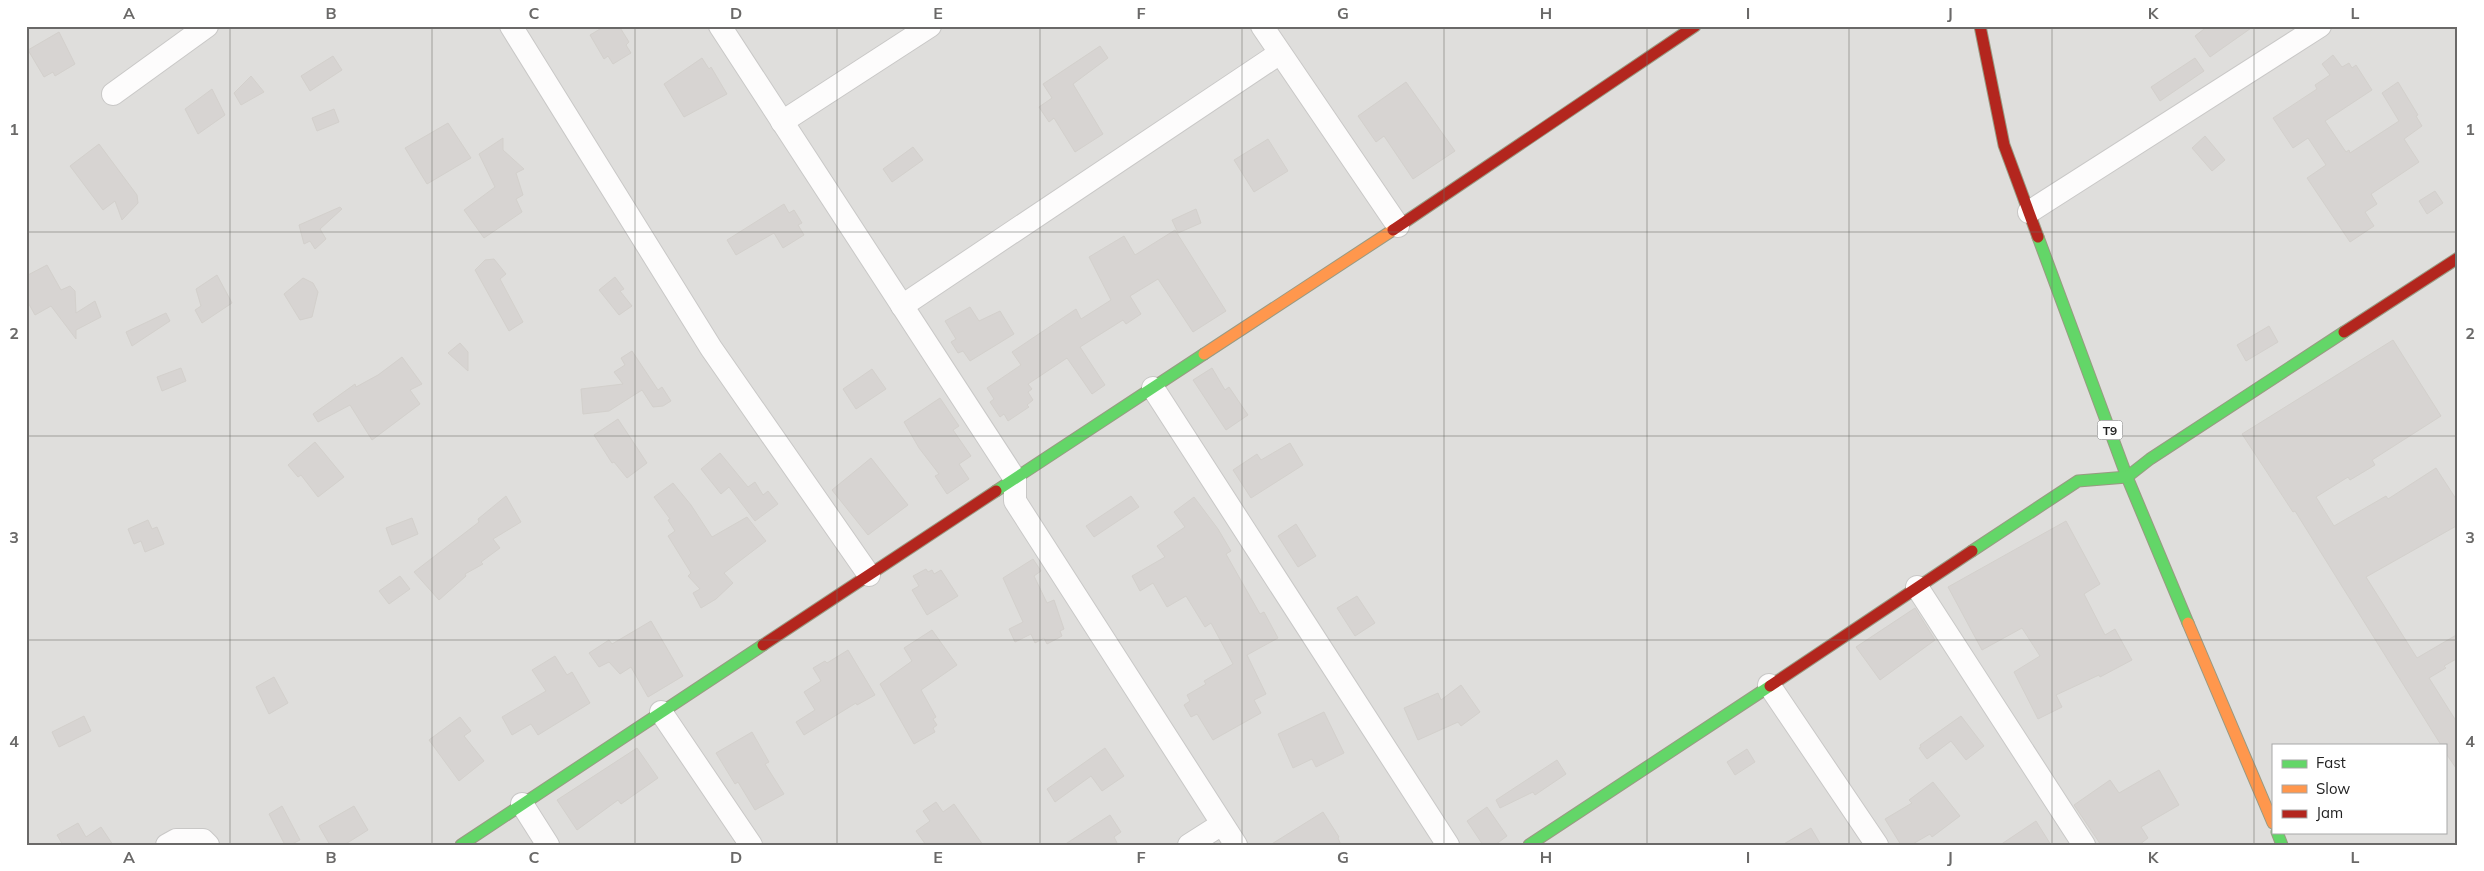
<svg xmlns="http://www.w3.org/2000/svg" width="2484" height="871" font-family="Mulish,sans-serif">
  <rect width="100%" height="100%" fill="#f0eeeb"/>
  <!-- residential -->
  <path fill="#dfdedc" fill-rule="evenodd" d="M26 26H2458V845H26ZM2273 745H2445V832H2273Z"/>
  <!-- building -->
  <g fill="#d7d4d2" stroke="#d3d0cc">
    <path d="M605 26H619L629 42 626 45 631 53 613 64 608 56 604 59 590 35Z"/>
    <path d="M2208 26H2254L2210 57 2195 36Z"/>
    <path d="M59 32 75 64 55 76 53 72 44 77 28 50Z"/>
    <path d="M1100 46 1108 58 1073 84 1103 134 1075 152 1054 118 1049 122 1039 107 1052 98 1043 84Z"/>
    <path d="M2333 55 2342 67 2349 63 2352 68 2356 65 2372 90 2325 121 2346 152 2349 150 2350 153 2399 121 2382 93 2398 82 2418 115 2416 116 2422 126 2404 139 2419 162 2371 194 2377 204 2365 212 2374 226 2350 242 2307 178 2326 165 2308 138 2293 148 2273 118 2317 89 2315 85 2330 75 2322 64Z"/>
    <path d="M333 56 342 70 310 91 301 76Z"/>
    <path d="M702 58 709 69 711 67 727 94 684 117 664 84Z"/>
    <path d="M2195 58 2204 71 2160 101 2151 87Z"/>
    <path d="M251 76 264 92 241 105 234 93Z"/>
    <path d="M1406 82 1455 151 1413 179 1384 136 1376 142 1358 116Z"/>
    <path d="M212 89 225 115 198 134 185 109Z"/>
    <path d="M334 109 339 122 317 131 312 118Z"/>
    <path d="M448 123 471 158 427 184 405 148Z"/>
    <path d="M2205 136 2225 160 2212 171 2192 148Z"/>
    <path d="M503 138V150L524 169 516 173 523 195 516 199 522 212 484 238 464 210 495 187 479 154Z"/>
    <path d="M1268 139 1288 171 1254 192 1234 160Z"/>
    <path d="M99 144 137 195 138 203 122 220 115 201 103 210 70 166Z"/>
    <path d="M913 147 923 160 892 182 883 169Z"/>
    <path d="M2435 191 2443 203 2427 214 2419 201Z"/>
    <path d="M784 204 789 213 794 210 802 223 798 225 804 235 783 248 774 233 736 255 727 240Z"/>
    <path d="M340 207 342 209 320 229 326 239 315 249 310 241 304 244 299 225Z"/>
    <path d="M1196 209 1201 223 1178 233 1172 220Z"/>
    <path d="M1175 230 1226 311 1193 332 1158 279 1130 296 1141 314 1126 324 1123 320 1080 347 1105 385 1092 394 1067 358 1028 384 1032 389 1028 392 1033 400 1027 405 1029 407 1008 421 1004 414 1000 417 990 402 994 399 987 388 1021 365 1012 352 1076 309 1081 319 1111 300 1089 257 1124 236 1135 255Z"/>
    <path d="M494 259 506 274 500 279 523 322 509 331 475 270 485 260Z"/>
    <path d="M47 265 61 290 70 286 75 291 76 313 95 301 101 317 76 330V339L51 306 35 315 26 299V276Z"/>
    <path d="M217 275 232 303 202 323 195 310 201 306 196 289Z"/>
    <path d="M615 277 624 289 620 291 632 306 619 315 599 290Z"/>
    <path d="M303 278 313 283 318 292 312 317 300 320 284 294Z"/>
    <path d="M970 307 979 321 1000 311 1014 334 970 361 963 351 958 353 951 342 956 339 945 321Z"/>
    <path d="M166 313 170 321 132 346 126 332Z"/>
    <path d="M2269 326 2278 342 2246 361 2237 345Z"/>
    <path d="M2393 340 2441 416 2372 460 2375 465 2350 480 2348 477 2316 497 2334 526 2386 496 2388 499 2436 468 2458 502V525L2366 577 2417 658 2458 634V658L2444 666 2446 668 2429 678 2458 724V771L2445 752V745H2441L2295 511 2293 512 2242 434Z"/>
    <path d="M460 343 468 352V371L448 353Z"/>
    <path d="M632 351 658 390 662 387 671 401 663 406 653 407 642 390 609 411 583 414 581 389 623 384 614 372 625 365 621 358Z"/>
    <path d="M402 357 422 384 410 390 420 404 372 440 350 405 318 422 313 414 355 384 356 387 378 375Z"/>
    <path d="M181 368 186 381 162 391 157 377Z"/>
    <path d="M1212 368 1225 390 1229 387 1248 415 1226 430 1193 380Z"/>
    <path d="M872 369 886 389 856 409 843 389Z"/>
    <path d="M940 398 959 426 953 430 971 456 959 464 969 479 947 494 935 476 939 474 919 448 904 422Z"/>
    <path d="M618 419 647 463 627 478 614 462 612 463 594 435Z"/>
    <path d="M315 442 344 477 318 497 301 475 298 477 288 465Z"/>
    <path d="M1290 443 1303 465 1251 498 1233 470 1257 454 1261 460Z"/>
    <path d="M720 453 748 487 755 482 763 495 768 491 778 504 755 521 729 487 721 494 701 469Z"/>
    <path d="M871 458 908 505 868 535 832 490Z"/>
    <path d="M673 483 691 505 712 537 747 517 766 541 724 573 733 583 716 599 701 608 693 593 700 589 688 576 691 573 668 536 675 531 668 520 670 519 654 497Z"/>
    <path d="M506 496 521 522 493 539 500 548 481 562 483 564 465 574 466 576 439 600 414 572 479 522 478 519Z"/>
    <path d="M1131 496 1139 507 1094 537 1086 526Z"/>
    <path d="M1194 497 1218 529 1231 551 1226 554 1260 614 1264 612 1278 638 1247 655 1266 694 1254 700 1261 713 1213 740 1197 714 1191 717 1184 705 1190 701 1187 695 1206 684 1204 681 1233 664 1211 623 1205 627 1186 596 1167 607 1153 583 1140 591 1132 576 1165 557 1157 546 1185 527 1174 512Z"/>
    <path d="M412 518 418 534 392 545 386 528Z"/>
    <path d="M148 520 152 529 157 527 164 544 145 552 141 541 134 544 128 529Z"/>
    <path d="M2066 521 2100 584 2084 594 2105 635 2115 629 2132 660 2100 677 2099 675 2056 695 2062 707 2038 719 2014 672 2040 656 2022 628 1982 650 1948 587Z"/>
    <path d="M1296 524 1316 556 1298 567 1278 536Z"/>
    <path d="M1033 559 1041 571 1034 576 1047 603 1054 600 1064 629 1060 631 1062 636 1047 644 1044 638 1035 643 1031 634 1015 642 1009 629 1023 622 1003 578Z"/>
    <path d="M926 569 928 572 932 570 934 574 941 570 958 596 927 615 912 590 919 586 913 576Z"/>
    <path d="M400 576 410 589 389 604 379 591Z"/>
    <path d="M1357 596 1375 623 1355 636 1337 608Z"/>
    <path d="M1915 608 1935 640 1880 680 1856 647Z"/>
    <path d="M651 621 683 676 648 697 631 667 620 674 609 662 599 667 589 653 609 640 612 644Z"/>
    <path d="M932 630 957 665 921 690 936 717 933 719 937 725 933 728 935 732 914 744 880 684 912 661 904 648Z"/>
    <path d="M848 650 875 695 857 705 856 703 804 735 796 722 815 710 804 692 821 681 813 668 825 661 827 663Z"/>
    <path d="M555 656 567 675 572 672 590 703 538 735 531 724 512 735 502 717 546 691 532 670Z"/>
    <path d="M274 677 288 703 269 714 256 687Z"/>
    <path d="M1461 685 1480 712 1461 726 1458 722 1418 740 1404 708 1438 693 1441 700Z"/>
    <path d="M1324 712 1344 753 1316 767 1312 759 1293 768 1278 734Z"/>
    <path d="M84 716 91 731 59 747 52 732Z"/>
    <path d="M1961 716 1984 746 1966 760 1951 741 1927 759 1919 748 1921 747 1920 745Z"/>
    <path d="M460 717 471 731 464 736 484 761 459 781 429 740Z"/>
    <path d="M752 732 769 762 765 764 784 794 755 810 738 782 735 784 716 753Z"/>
    <path d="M637 748 658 778 621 804 618 800 577 830 557 800Z"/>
    <path d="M1105 748 1124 776 1102 791 1091 776 1055 802 1047 789Z"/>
    <path d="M1747 749 1755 762 1735 775 1727 762Z"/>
    <path d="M1557 760 1566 774 1535 795 1533 792 1500 808 1496 800Z"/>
    <path d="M2159 770 2179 805 2141 827 2148 838 2139 845H2101L2074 805 2110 780 2119 793Z"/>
    <path d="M1933 782 1960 816 1932 837 1930 834 1911 845H1901L1885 819 1912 803 1909 800Z"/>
    <path d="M936 802 943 812 954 804 983 845H926L916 831 930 821 923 811Z"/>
    <path d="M282 806 300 840 290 845H285L269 814Z"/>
    <path d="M354 806 368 830 344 845H330L319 826Z"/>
    <path d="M1487 807 1507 836 1495 845H1483L1467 821Z"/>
    <path d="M1323 812 1339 837 1338 838 1341 845H1270Z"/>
    <path d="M1110 815 1121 832 1114 837 1118 845H1064Z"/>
    <path d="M2036 821 2051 845H2000Z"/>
    <path d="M78 823 86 837 101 827 113 845H63L57 835Z"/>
    <path d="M1811 828 1821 845H1782Z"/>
  </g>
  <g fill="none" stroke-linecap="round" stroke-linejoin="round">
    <defs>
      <g id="street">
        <path d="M511 26 711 348 869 575"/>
        <path d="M720 26 1015 479V501L1236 845"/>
        <path d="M1262 26 1398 226"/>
        <path d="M113 94 207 26"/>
        <path d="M782 122 930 26"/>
        <path d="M2029 212 2320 26"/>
        <path d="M902 306 1280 53"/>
        <path d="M1153 388 1448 845"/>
        <path d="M1917 587 2084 845"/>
        <path d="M1769 685 1877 845"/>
        <path d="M661 712 751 845"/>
        <path d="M522 804 548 845"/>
        <path d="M167 845 176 840H203L208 845"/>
        <path d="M1189 845 1222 824"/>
      </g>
      <g id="fast">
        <path d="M2038 237 2127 477 2188 623"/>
        <path d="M996 491 1204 354"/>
        <path d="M1972 551 2078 481 2127 477 2150 459 2344 332"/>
        <path d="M2277 832 2282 845"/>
        <path d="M461 845 763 645"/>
        <path d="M1529 845 1770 686"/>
      </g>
      <g id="slow">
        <path d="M1204 354 1393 230"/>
        <path d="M2188 623 2273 823"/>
      </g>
      <g id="jam">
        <path d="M1980 26 2004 145 2038 237"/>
        <path d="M1393 230 1695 26"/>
        <path d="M2344 332 2458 258"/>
        <path d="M763 645 996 491"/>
        <path d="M1770 686 1972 551"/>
      </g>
    </defs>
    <!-- street casing -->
    <use href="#street" stroke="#c9c8c7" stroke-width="24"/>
    <!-- fast casing -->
    <use href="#fast" stroke="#999a82" stroke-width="13"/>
    <!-- slow casing -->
    <use href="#slow" stroke="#999a82" stroke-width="13"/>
    <!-- jam casing -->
    <use href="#jam" stroke="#999a82" stroke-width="13"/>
    <!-- street -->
    <use href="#street" stroke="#fdfcfc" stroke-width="22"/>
    <!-- fast -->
    <use href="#fast" stroke="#63d668" stroke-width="11"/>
    <!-- slow -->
    <use href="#slow" stroke="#ff974d" stroke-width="11"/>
    <!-- jam -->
    <use href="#jam" stroke="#b3261e" stroke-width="11"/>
  </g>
  <!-- grid -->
  <path fill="none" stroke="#6a6968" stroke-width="1" stroke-opacity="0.55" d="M230 26V845M432 26V845M635 26V845M837 26V845M1040 26V845M1242 26V845M1444 26V845M1647 26V845M1849 26V845M2052 26V845M2254 26V845M26 232H2458M26 436H2458M26 640H2458"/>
  <g text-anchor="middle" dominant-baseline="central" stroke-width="4.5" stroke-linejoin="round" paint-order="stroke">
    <!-- shield labels -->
    <rect fill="#fff" stroke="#646464" stroke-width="1" x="2097.5" y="420.5" width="25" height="19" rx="4"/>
    <g font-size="12" font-weight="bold" fill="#222">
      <text x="2110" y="430">T9</text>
    </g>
  </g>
  <!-- border -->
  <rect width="2484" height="871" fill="none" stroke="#ffffff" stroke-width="55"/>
  <!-- legend -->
  <rect x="2272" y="744" width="175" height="90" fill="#ffffff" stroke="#a7a7a7"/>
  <rect x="2282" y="760" width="25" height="8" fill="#63d668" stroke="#a7a7a7"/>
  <text x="2316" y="768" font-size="15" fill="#222222">Fast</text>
  <rect x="2282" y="785" width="25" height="8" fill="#ff974d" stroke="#a7a7a7"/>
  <text x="2316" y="794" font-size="15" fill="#222222">Slow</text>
  <rect x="2282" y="810" width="25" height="8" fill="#b3261e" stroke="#a7a7a7"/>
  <text x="2316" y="818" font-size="15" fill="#222222">Jam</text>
  <rect x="28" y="28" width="2428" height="816" fill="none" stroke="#6a6968" stroke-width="2"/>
  <g font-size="16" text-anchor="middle" font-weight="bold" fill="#6a6968">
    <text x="129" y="19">A</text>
    <text x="331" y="19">B</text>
    <text x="534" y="19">C</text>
    <text x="736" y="19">D</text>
    <text x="938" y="19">E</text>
    <text x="1141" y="19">F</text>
    <text x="1343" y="19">G</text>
    <text x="1546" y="19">H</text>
    <text x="1748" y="19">I</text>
    <text x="1950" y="19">J</text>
    <text x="2153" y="19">K</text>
    <text x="2355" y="19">L</text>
    <text x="14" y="135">1</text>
    <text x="2470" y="135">1</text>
    <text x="14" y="339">2</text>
    <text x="2470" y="339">2</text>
    <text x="14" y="543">3</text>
    <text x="2470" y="543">3</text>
    <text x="14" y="747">4</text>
    <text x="2470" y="747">4</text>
    <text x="129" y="863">A</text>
    <text x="331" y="863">B</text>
    <text x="534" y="863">C</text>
    <text x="736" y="863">D</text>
    <text x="938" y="863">E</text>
    <text x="1141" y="863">F</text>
    <text x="1343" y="863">G</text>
    <text x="1546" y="863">H</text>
    <text x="1748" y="863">I</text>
    <text x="1950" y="863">J</text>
    <text x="2153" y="863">K</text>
    <text x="2355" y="863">L</text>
  </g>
</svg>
